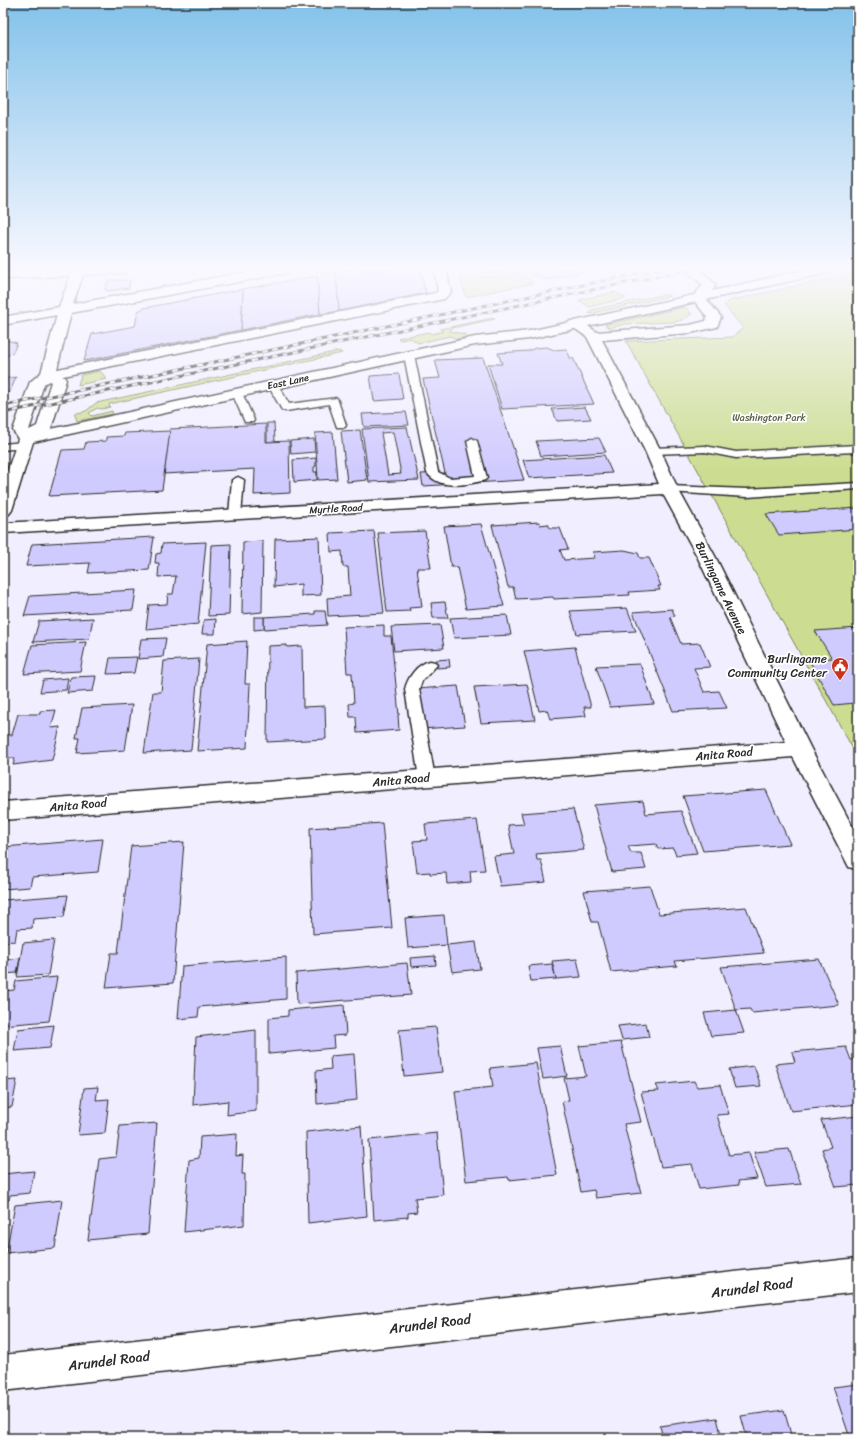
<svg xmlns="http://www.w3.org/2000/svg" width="861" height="1441" font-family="Sriracha,sans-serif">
  <rect width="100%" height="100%" fill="#f1efff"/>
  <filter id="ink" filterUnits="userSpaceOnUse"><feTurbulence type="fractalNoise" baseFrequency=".025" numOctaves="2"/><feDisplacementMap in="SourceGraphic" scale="8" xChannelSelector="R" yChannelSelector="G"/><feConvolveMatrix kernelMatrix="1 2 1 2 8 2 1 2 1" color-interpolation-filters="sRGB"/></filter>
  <g filter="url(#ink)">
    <!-- green -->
    <g fill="#ccdd91" stroke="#7c845e">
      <path d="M858 272V758L626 341 732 337 743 328 724 305 728 301Z"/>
      <path d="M523 275 533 283 466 297 460 278Z"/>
      <path d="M615 292 626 298 589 307 579 300Z"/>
      <path d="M666 294 670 296 589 314 591 310Z"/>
      <path d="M685 307 692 314 682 320 674 322 625 324 609 328 605 325Z"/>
      <path d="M493 318 495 319 452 328 450 331 467 335 466 337 456 339 450 336 418 343 411 338 401 340 398 338 429 332 432 334 443 331 440 329Z"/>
      <path d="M339 351 342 353 109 404 110 407 102 409 97 408 89 413 92 416 112 411 113 414 77 421 75 415 77 413 86 411 96 403Z"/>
      <path d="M100 371 107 379 78 385 81 375Z"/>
    </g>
    <!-- building -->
    <g fill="#d0cbfe" stroke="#2b2b2b" fill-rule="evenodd">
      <path d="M420 269 426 293 339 311 335 270Z"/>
      <path d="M483 269H594L545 280 528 272 484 273Z"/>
      <path d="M336 272 339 311 320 314 317 276Z"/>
      <path d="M317 276 320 314 241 330 243 289Z"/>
      <path d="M112 280H130L129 288 109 291 105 290 107 282Z"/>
      <path d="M243 289 241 330 84 361 92 334 135 326 138 311 144 308Z"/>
      <path d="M3 339 17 343 13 352 3 358Z"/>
      <path d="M547 347 554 350 566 349 571 359 573 358 594 404 502 409 488 364H502L498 353 529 351 535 348Z"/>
      <path d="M483 358 524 480 423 486 421 474 445 473 423 379 440 378 435 360Z"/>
      <path d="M399 374 403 399 374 401 370 376Z"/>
      <path d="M16 377 10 392 3 393V379Z"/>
      <path d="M585 407 591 419 557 421 552 409Z"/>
      <path d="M406 412 409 425 364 427 362 414Z"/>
      <path d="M267 423H274L275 441 267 442Z"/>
      <path d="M266 424V442L289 441 290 493 254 495 255 469 164 474 170 429Z"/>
      <path d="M407 427 419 480 369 482 362 429ZM393 432 401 474 388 475 381 433Z"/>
      <path d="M360 430 367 480 347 482 341 431Z"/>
      <path d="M170 431 162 490 49 496 62 450 84 449 86 442 106 441V437L124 436 125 433Z"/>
      <path d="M333 432 337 479 318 480 315 433Z"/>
      <path d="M599 438 606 452 541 456 536 441Z"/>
      <path d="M314 439 315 452 291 454 290 441Z"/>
      <path d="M604 455 612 473 529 478 523 460Z"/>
      <path d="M316 458V466L314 467V472H317V480L294 482 293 460Z"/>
      <path d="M858 508V529L779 535 766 514Z"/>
      <path d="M539 522 540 525 548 524 550 528H560L568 549 560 550 564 560 595 558 593 552 624 550 638 553 640 558H649L661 586H658L660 590 629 592 630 595 554 599 553 597 516 599 513 587H508L492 525Z"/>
      <path d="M481 524 504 606 466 609 457 567H451L444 526Z"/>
      <path d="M374 531 384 613 328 616 327 598 350 596 348 567H343L342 551 331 552 330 533Z"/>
      <path d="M425 531 431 568H417L422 607 409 608 410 611 387 612 378 533Z"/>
      <path d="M154 537 149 570 88 573 90 563 26 566 32 544Z"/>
      <path d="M319 537 321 595 301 596V584L274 587 275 539Z"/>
      <path d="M263 541 262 612 242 614 243 542Z"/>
      <path d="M206 542 198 624 146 629 149 605 167 604 168 594H173L176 576 158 577 159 563H155L156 554 161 553 162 544Z"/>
      <path d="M231 544 229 615 208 616 211 545Z"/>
      <path d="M136 590 133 610 24 616 30 596Z"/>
      <path d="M445 602 448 618H433L431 603Z"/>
      <path d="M627 608 636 631 577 634 570 611Z"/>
      <path d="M672 609 675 616 670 617 681 644 700 643 710 667 694 668 704 692 719 691 727 708 673 711 633 612Z"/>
      <path d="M315 611H325L327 625 264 629V617L315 614Z"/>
      <path d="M507 615 511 635 454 638 450 618Z"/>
      <path d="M254 617H264V629L254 630Z"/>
      <path d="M93 618 89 639 33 642 39 621Z"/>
      <path d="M216 619 215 634H202L204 620Z"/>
      <path d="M384 625V636H391L399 715H398L399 730 357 733 356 717H350L349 704 354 703 352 673H347L344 627Z"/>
      <path d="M440 625 444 648 394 651 391 627Z"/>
      <path d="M858 628V708L855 703 834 705 809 660 832 658 815 631Z"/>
      <path d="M166 638 163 657 138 659 141 639Z"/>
      <path d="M247 641 245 684H250L247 748 197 751 207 644Z"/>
      <path d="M86 642 80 671 24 674 32 645Z"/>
      <path d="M287 645V647L302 646 303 707 325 706 326 739 267 742 268 646Z"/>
      <path d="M575 647 591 707H584L586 716 550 719 547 710 539 711 524 651Z"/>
      <path d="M137 657 134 673 107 674 110 658Z"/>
      <path d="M199 659 191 750 144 753 153 692H161L164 661Z"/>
      <path d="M449 659 450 667 437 668 436 660Z"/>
      <path d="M640 664 654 704 610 707 596 666Z"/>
      <path d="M96 676 93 691 67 693 71 677Z"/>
      <path d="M68 678 66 690 40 692 43 680Z"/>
      <path d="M527 684 535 720 481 723 474 687Z"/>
      <path d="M458 686 465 726 421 729 416 689Z"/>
      <path d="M132 705 125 750 77 753 80 738H76L82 708Z"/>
      <path d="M56 710 51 728 60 727 52 760 13 765 15 758H3V747L6 735H12L18 714H40V711Z"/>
      <path d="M766 790 790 844 703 851 683 796Z"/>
      <path d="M643 801 646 814 681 811 697 853 676 855 673 848 658 849 656 844 628 846 631 853H641L646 869 612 872 594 805Z"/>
      <path d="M573 809 584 850 536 854 537 860H541L546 882 500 886 494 856 514 854 508 825 524 824 521 813Z"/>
      <path d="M477 820 485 870 470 871 471 882 447 884 446 873 430 874V872L417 873 413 841 427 840 425 824Z"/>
      <path d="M382 823 392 928 313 934 310 828Z"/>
      <path d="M103 839 98 872 32 877 30 887 3 889V847Z"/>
      <path d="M184 842 173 983 106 988 111 953H118L131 846Z"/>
      <path d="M650 886 659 914 746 907 764 953 675 961 677 966 611 972 598 922H592L584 891Z"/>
      <path d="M68 895 64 917 33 919 32 928 17 929 15 941 3 942V900Z"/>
      <path d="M444 915 447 945 408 948 405 918Z"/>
      <path d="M54 940 48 975 17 977 23 943Z"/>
      <path d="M476 942 480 969 452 972 447 945Z"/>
      <path d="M435 956 436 965 411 967 410 958Z"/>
      <path d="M286 957V999L199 1007 198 1017 178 1019 182 966Z"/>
      <path d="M20 958 17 973 3 974V960Z"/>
      <path d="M577 959 581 977 556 979 552 961Z"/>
      <path d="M819 959 839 1005 752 1013 750 1009 736 1010 721 967Z"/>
      <path d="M407 963 411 995 297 1004 296 973Z"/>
      <path d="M552 964 556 979 531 981 528 966Z"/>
      <path d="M57 977 49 1021 3 1025V978H7L4 991 14 990 16 981Z"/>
      <path d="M344 1005 346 1035 333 1036 334 1048 269 1054V1018L288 1016V1010Z"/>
      <path d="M736 1010 744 1033 711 1036 704 1013Z"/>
      <path d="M646 1023 649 1037 622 1040 618 1026Z"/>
      <path d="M54 1025 50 1048 14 1051 18 1029Z"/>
      <path d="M436 1027 442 1072 404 1076 399 1030Z"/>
      <path d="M256 1030V1111L227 1115 228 1101 193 1105 196 1037Z"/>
      <path d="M621 1042 641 1122 624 1124 641 1193 596 1198 594 1190 581 1192 562 1101 569 1100 564 1078 586 1076 579 1046Z"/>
      <path d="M560 1046 567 1076 543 1079 537 1048Z"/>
      <path d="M846 1047 851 1060 858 1059V1104L791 1111 775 1064 795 1062 792 1052Z"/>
      <path d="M8 1051 3 1079V1052Z"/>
      <path d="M354 1054 357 1100 317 1104 316 1071 331 1069 330 1056Z"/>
      <path d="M536 1063 557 1175 509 1180 508 1177 466 1181 455 1091 493 1087 490 1068Z"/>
      <path d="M754 1066 761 1086 735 1088 729 1069Z"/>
      <path d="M17 1080 12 1107 3 1108V1081Z"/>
      <path d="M694 1081 697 1087 720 1085 729 1114 717 1115 729 1155 749 1153 757 1179 738 1181 739 1185 699 1189 692 1164 661 1167 641 1092 659 1091 656 1085Z"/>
      <path d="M98 1087 96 1100 109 1099 105 1133 78 1135 84 1088Z"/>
      <path d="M858 1116V1185L836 1187 822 1149 831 1147 821 1120Z"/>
      <path d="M157 1123 148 1234 88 1240 99 1159 116 1157 120 1126Z"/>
      <path d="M361 1126 367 1216 308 1223 306 1132Z"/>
      <path d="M437 1133 443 1195 415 1198 417 1212 408 1213V1217L374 1220 369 1140Z"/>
      <path d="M237 1134 236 1156 243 1155 242 1174H245L244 1225 184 1232 189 1160 199 1158 200 1137Z"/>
      <path d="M789 1149 801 1184 766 1187 754 1152Z"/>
      <path d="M34 1171 30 1193 10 1195 9 1200H3V1174Z"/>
      <path d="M62 1200 55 1248 6 1253 15 1205Z"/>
      <path d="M858 1384V1438H850L833 1387Z"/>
      <path d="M784 1410 792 1438H747L741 1416Z"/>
      <path d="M717 1418 722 1438H663L660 1426Z"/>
      <path d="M498 1433 499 1438H455Z"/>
    </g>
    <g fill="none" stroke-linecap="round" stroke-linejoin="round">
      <defs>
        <g id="lane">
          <path d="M409 352 414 355 438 472 450 478 475 476 467 441 472 438 477 441 487 478 485 480C467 485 440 490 427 473L404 355Z"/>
          <path d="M273 382 277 383 289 404 337 398 346 425 345 427H337L329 404 286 411 282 410 268 385Z"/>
          <path d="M237 390 242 393 254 420 253 422H245L244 420 232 393Z"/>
          <path d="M24 442 29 445 28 447 3 450V444Z"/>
          <path d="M857 445 858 453 854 452 736 458 705 452 653 454 647 451 653 448 705 446 736 452Z"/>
          <path d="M238 477 244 480 241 515 235 519 229 515 232 480Z"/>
          <path d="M858 483V489L747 497 669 492 663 489 669 486 747 489Z"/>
          <path d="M430 661 435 662 437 665 422 681 419 689 435 778 433 782 427 784 421 782 419 778 405 689C408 677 417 664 430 661Z"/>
        </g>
        <g id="street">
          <path d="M39 269H128L122 273 3 279V271Z"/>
          <path d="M434 269H446L451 292 444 299 48 379 43 378 41 375 43 372 48 371 435 293 438 291Z"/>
          <path d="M698 294 703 295 721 317 717 327 690 333 602 340 661 451 678 489 715 556 811 749 858 837V870L849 867 793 757 3 820V802L786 742 697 556 663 494 3 533V523L659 484 645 451 587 337 568 324 570 321H580L597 332 690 325 706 321 707 317 692 298Z"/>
          <path d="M858 1258V1292L3 1391V1355Z"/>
        </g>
        <path id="secondary" d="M73 269H85L73 304 263 269H292L286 273 71 313 56 373 64 377 66 380 51 429 475 337 529 331 694 295 703 285 685 269H699L716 285 712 291 808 269H833L827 273 529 339 475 345 33 442 12 510 9 514 3 515V484L18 439 13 430 30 382 41 373 57 315 3 325V317L59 307ZM49 381 51 382 37 426 29 430 44 384Z"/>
      </defs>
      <!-- lane casing -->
      <use href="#lane" stroke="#2b2b2b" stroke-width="3"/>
      <!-- street casing -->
      <use href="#street" stroke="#2b2b2b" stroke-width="3"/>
      <!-- secondary casing -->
      <use href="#secondary" stroke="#2b2b2b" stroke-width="3"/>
      <!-- lane -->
      <use href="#lane" fill="#fff" fill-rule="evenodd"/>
      <!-- street -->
      <use href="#street" fill="#fff" fill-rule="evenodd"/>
      <!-- secondary -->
      <use href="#secondary" fill="#fff" fill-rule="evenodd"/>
      <defs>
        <g id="rail-far1">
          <path d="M3 406 660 269"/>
          <path d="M3 413 692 269"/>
        </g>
        <path id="rail" d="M3 413 8 412"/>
      </defs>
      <!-- rail-far1 casing -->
      <use href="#rail-far1" stroke="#2b2b2b" stroke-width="3"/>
      <!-- rail casing -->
      <use href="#rail" stroke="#2b2b2b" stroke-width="3.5"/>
      <!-- rail-far1 -->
      <use href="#rail-far1" stroke="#fff" stroke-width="2" stroke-dasharray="5.5" stroke-linecap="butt"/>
      <!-- rail -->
      <use href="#rail" stroke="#fff" stroke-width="2.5" stroke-dasharray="7" stroke-linecap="butt"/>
    </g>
  </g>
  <!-- sky -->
  <linearGradient id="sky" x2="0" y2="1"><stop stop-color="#83c2ea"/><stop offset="0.57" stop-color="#f9f8ff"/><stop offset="1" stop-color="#f9f8ff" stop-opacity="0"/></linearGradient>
  <rect width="861" height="471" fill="url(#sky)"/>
  <!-- icons -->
  <defs>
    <symbol id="civic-pin" viewBox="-11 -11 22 30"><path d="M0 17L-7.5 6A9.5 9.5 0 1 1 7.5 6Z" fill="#c8321e" stroke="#fff"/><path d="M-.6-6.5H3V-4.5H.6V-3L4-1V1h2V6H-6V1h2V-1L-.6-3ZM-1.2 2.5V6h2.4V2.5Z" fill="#fff"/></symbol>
  </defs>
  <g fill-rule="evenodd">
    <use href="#civic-pin" x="830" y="656" width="20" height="27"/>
  </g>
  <g text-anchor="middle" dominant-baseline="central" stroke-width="3.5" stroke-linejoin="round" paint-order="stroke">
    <!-- far-street labels -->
    <g font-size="10" fill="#2b2b2b" stroke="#fff">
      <text transform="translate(288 382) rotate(-12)">East Lane</text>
      <text transform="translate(336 509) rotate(-3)">Myrtle Road</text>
    </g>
    <!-- far-park labels -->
    <g font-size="10" fill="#5b604a" stroke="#fff">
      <text x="769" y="418">Washington Park</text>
    </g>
    <!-- street labels -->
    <g font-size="12" fill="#2b2b2b" stroke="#fff">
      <text transform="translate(721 588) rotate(64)">Burlingame Avenue</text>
      <text transform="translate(724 754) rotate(-5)">Anita Road</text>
      <text transform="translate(401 780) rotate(-5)">Anita Road</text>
      <text transform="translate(78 805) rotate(-5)">Anita Road</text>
    </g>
    <!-- poi labels -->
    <g font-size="12" fill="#2b2b2b" stroke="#fff" text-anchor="end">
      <text x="827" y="659">Burlingame<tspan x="827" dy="14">Community Center</tspan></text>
    </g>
    <!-- near-street labels -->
    <g font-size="14" fill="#2b2b2b" stroke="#fff">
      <text transform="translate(752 1288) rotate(-7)">Arundel Road</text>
      <text transform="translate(430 1324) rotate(-7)">Arundel Road</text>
      <text transform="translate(109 1361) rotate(-7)">Arundel Road</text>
    </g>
  </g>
  <!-- margin -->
  <rect width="861" height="1441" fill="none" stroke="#fff" stroke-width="16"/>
  <rect x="8" y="8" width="845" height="1425" fill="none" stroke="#2b2b2b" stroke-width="1.5" filter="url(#ink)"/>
</svg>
